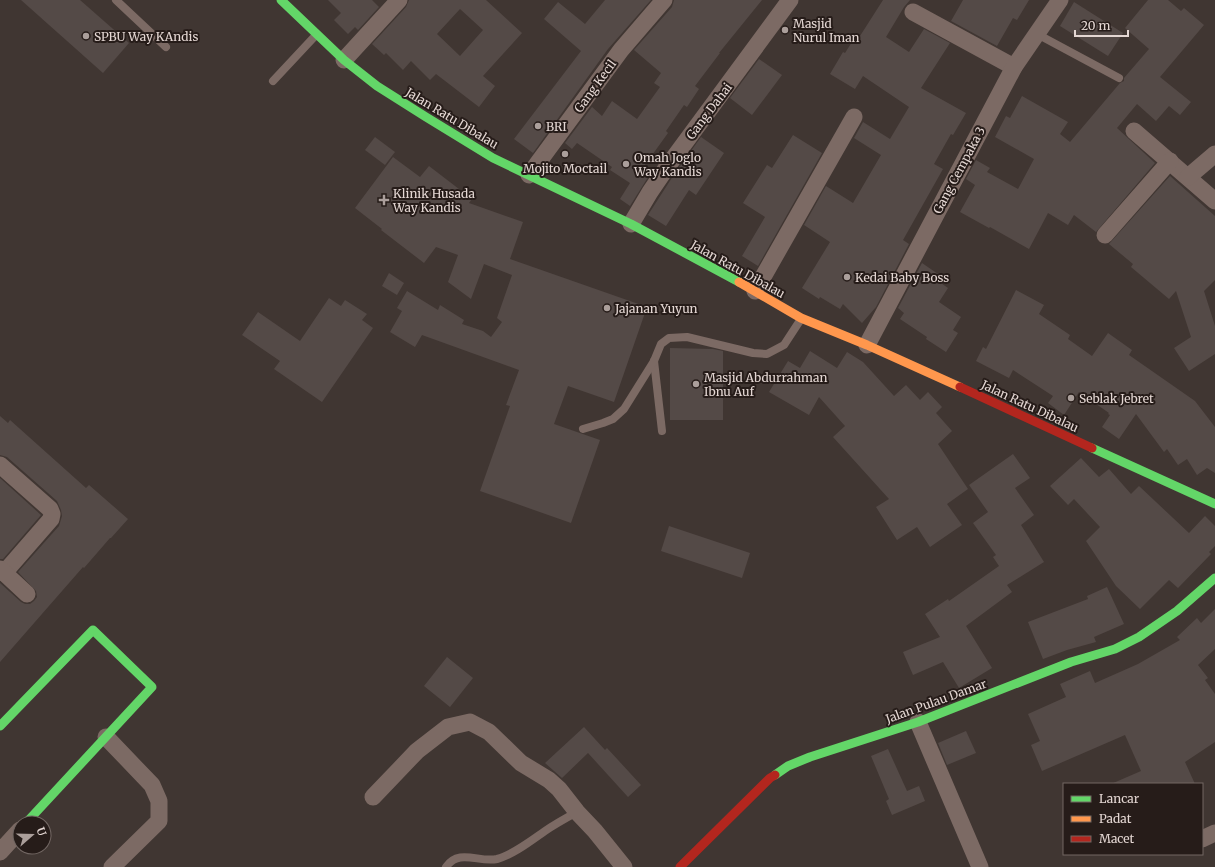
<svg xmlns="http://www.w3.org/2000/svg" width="1215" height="867" font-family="Merriweather,serif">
  <rect width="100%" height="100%" fill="#403632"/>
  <!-- building -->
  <g fill="#544a47" fill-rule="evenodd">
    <path d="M21 0H80L129 43 103 73Z"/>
    <path d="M328 0H372L379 7 358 30 355 27 348 34 334 20 341 13Z"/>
    <path d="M409 0H486L522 33 483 76 495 86 479 107 436 74 430 80 411 61 403 70 386 53 384 55 372 44 406 7ZM460 9 483 30 460 56 437 34Z"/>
    <path d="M605 0H651L608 49 533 153 514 139 581 51 544 19 558 2 585 24Z"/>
    <path d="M674 0H762L719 53H720L695 86 699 89 687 107 684 105 666 131 668 133 642 169 650 174 630 206 620 199 630 183 610 170 612 167 577 143 572 149 565 143 592 107 602 116 612 101 637 119 660 87 654 83 661 73 634 50 672 7Z"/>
    <path d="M883 0H910L904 7 886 37 909 52 924 29 950 43 921 88 966 113 953 135 951 134 934 164 943 169 903 240 909 244 876 307 862 323 843 304 840 309 820 297 819 299 802 288 830 242 804 225 826 186 853 203 881 155 854 138 863 122 890 139 909 107 863 76 855 89 830 74 843 52 845 53 857 34 860 36Z"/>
    <path d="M963 0H1029L1017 20 1013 18 997 46 951 21Z"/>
    <path d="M1148 0H1168L1181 11 1184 8 1204 25 1160 77 1191 102 1180 115 1169 106 1156 121 1137 104 1117 128 1155 163 1096 232 1074 215 1068 225 1048 213 1029 249 990 227 989 228 960 212 975 185 966 179 976 160 990 168 987 172 1018 189 1034 159 995 137 1006 116 1010 118 1022 96 1068 122 1060 134 1070 142 1120 83 1124 81V78L1149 49 1125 28Z"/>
    <path d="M1074 2 1123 33 1108 56 1060 26Z"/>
    <path d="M759 59 782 75 752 115 730 98Z"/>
    <path d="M793 135 822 153 758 266 742 256 765 217 743 203 767 165 772 168Z"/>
    <path d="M375 137 395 152 385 165 365 150Z"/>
    <path d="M701 137 724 153 696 195 689 190 666 226 648 215 675 173Z"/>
    <path d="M393 157 420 177 429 166 472 199 469 203 523 222 510 259 647 307 614 402 568 386 554 424 600 440 571 523 480 491 510 406 506 405 519 370 422 335 415 347 390 332 402 311 397 308 407 291 438 310 440 305 464 320 462 324 483 331 491 337 502 322 497 318 512 275 484 264 471 299 448 282 458 255 436 247 424 263 381 230 382 229 355 208Z"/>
    <path d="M1170 176 1215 216V280L1204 291 1215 326V354L1189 371 1174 348 1191 337 1176 291 1169 299 1131 267 1133 264 1109 244Z"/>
    <path d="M922 263 938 274 935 279 948 288 939 302 961 317 953 330 958 333 946 352 926 339 927 337 900 319 904 313 898 308Z"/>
    <path d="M389 273 404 283 397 295 382 286Z"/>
    <path d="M1016 290 1044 305 1039 314 1070 335 1068 339 1092 356 1108 333 1132 350 1129 355 1195 401 1215 427V473L1207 468 1197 475 1187 459 1178 465 1167 449 1164 452 1136 414 1119 439 1102 427 1110 415 1108 414 1109 413 1079 392 1064 415 1048 403 1053 396 1013 370 1009 378 976 361 983 347 986 349Z"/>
    <path d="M329 298 341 306 345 300 367 314 362 320 373 328 322 402 274 369 280 361 242 335 258 312 300 341Z"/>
    <path d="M670 348 713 349 723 351V420H670Z"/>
    <path d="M810 351 837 368 847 352 863 362 894 396 906 385 920 400 928 392 942 407 936 413 952 431 938 444 968 489 947 504 962 525 930 547 917 527 897 540 876 507 889 499 833 437 845 426 819 397 809 415 769 392 788 361 800 368Z"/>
    <path d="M0 416 8 423 10 420 86 488 89 485 128 519 111 538H110L84 568 83 567 0 662V583L21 602 25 604H30L34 601 37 597 36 591 18 572 59 526 62 516 61 510 57 501 7 457 0 455Z"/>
    <path d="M1013 454 1030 478 1015 488 1034 515 1021 525 1044 562 1007 585 1012 592 966 626 992 668 959 688 943 662 913 675 903 652 940 637 925 614 948 599 949 601 999 566 993 557 996 555 973 523 988 512 969 485Z"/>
    <path d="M1081 458 1099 477 1109 469 1131 494 1139 486 1189 533 1205 516 1215 526V546L1209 552 1211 554 1178 588 1169 580 1140 609 1116 586 1086 541 1100 527 1074 499 1068 505 1050 486Z"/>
    <path d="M0 478 41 515 3 559H0Z"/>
    <path d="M669 526 750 553 742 578 661 551Z"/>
    <path d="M1107 587 1124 624 1094 637 1096 642 1067 650 1043 659 1028 622 1088 599 1087 596Z"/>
    <path d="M1215 609V649L1198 665 1208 678 1205 680 1215 694V742L1185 762 1195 784H1111L1141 771 1125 735 1042 771 1031 745 1040 741 1028 714 1066 697 1060 684 1090 671 1095 683 1138 664 1180 640 1177 637 1197 618 1201 623Z"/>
    <path d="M447 657 473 678 450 707 424 686Z"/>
    <path d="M584 727 605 750 607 748 641 785 628 797 588 753 562 778 545 763Z"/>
    <path d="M966 731 976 753 947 765 938 743Z"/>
    <path d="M888 749 907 791 919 786 925 801 892 815 886 801 889 799 871 756Z"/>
  </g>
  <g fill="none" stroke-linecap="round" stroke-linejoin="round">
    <!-- lane -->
    <g stroke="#7c6a64" stroke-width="8">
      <path d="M116 0 166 47"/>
      <path d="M1037 34 1119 78"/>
      <path d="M273 81 316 35"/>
      <path d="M654 361 662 431"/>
      <path d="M583 429 603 423 613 419 624 409 654 361 661 344 669 338 687 337 753 353 767 354 784 345 801 319"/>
      <path d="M446 867C459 848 479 863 497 859 513 855 532 840 545 831 555 824 566 818 577 812"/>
    </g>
    <!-- street -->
    <g stroke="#7c6a64" stroke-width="17">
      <path d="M913 12 1014 67"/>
      <path d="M344 60 399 0"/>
      <path d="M1134 131 1215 201"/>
      <path d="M529 175 621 50 664 0"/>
      <path d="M1188 177 1215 154"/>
      <path d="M631 224 650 192 667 167 790 0"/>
      <path d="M1105 235 1170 161"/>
      <path d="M755 291 854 117"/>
      <path d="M867 345 1014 67 1060 0"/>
      <path d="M0 465 50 509 52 514 51 519 4 573"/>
      <path d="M0 569 27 594"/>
      <path d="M918 722 980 867"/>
      <path d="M106 737 152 785 159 801V821L112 867"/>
      <path d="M373 797 417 751 448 727 470 722 489 732 521 763 549 780 559 789 577 812 595 831 624 867"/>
      <path d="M1202 839 1215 833"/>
      <path d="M0 852 20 830"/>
    </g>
    <!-- fast -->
    <g stroke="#63d668" stroke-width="9">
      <path d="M281 0 344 60 377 86 426 117 493 158 631 224 739 282"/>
      <path d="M1092 448 1215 504"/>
      <path d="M0 726 93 630 152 687 26 823"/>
      <path d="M775 775 788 766 810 757 918 722 1071 662 1115 649 1139 637 1177 611 1215 578"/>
    </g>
    <!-- slow -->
    <path stroke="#ff974d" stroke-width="9" d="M739 282 801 318 867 345 960 387"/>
    <!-- jam -->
    <g stroke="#b3261e" stroke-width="9">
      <path d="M960 387 1092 448"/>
      <path d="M680 867 770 778 775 775"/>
    </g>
  </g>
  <!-- markers -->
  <g fill="#ab9f9b" stroke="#261c19" stroke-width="1.5">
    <circle cx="785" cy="30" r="4"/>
    <circle cx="86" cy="36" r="4"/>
    <circle cx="538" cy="126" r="4"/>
    <circle cx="565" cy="154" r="4"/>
    <circle cx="626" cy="164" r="4"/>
    <path d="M382 194h4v4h4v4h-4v4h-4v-4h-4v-4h4z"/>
    <circle cx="847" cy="277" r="4"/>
    <circle cx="607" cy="308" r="4"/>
    <circle cx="696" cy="384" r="4"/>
    <circle cx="1071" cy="398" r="4"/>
  </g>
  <g text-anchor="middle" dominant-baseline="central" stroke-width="4" stroke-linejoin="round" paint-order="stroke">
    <!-- poi labels -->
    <g font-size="12" fill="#e4d7d3" stroke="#261c19" text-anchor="start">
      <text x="793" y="23">Masjid<tspan x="793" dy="14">Nurul Iman</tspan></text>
      <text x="94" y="36">SPBU Way KAndis</text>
      <text x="546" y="126">BRI</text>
      <text x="634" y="157">Omah Joglo<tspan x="634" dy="14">Way Kandis</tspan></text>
      <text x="565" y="168" text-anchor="middle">Mojito Moctail</text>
      <text x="393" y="193">Klinik Husada<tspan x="393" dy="14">Way Kandis</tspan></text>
      <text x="855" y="277">Kedai Baby Boss</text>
      <text x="615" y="308">Jajanan Yuyun</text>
      <text x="704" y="377">Masjid Abdurrahman<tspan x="704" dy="14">Ibnu Auf</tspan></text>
      <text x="1079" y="398">Seblak Jebret</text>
    </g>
    <!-- street labels -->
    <g font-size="12" fill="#e4d7d3" stroke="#261c19">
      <text transform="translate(595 86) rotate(-54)">Gang Kecil</text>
      <text transform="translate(709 111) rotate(-53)">Gang Dahai</text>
      <text transform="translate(452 118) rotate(31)">Jalan Ratu Dibalau</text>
      <text transform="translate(959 170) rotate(-62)">Gang Cempaka 3</text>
      <text transform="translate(738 269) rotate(29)">Jalan Ratu Dibalau</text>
      <text transform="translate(1030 406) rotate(25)">Jalan Ratu Dibalau</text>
      <text transform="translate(936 701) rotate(-20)">Jalan Pulau Damar</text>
    </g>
  </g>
  <!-- legend -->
  <rect x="1063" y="783" width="140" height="72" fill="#261c19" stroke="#726763"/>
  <rect x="1071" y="796" width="20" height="6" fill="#63d668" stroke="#726763"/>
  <text x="1099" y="803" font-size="12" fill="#e4d7d3">Lancar</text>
  <rect x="1071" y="816" width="20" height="6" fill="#ff974d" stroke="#726763"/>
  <text x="1099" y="823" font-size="12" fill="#e4d7d3">Padat</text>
  <rect x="1071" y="836" width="20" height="6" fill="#b3261e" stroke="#726763"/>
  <text x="1099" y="843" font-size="12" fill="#e4d7d3">Macet</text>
  <!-- north arrow -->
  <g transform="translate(32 835) rotate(70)"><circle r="19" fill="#261c19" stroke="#726763"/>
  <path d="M0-3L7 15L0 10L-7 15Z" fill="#ab9f9b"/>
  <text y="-6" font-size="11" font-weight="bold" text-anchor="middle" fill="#e4d7d3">U</text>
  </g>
  <!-- scale -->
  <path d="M1075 30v6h53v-6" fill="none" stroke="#e4d7d3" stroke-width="2"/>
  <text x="1081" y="30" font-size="12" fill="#e4d7d3" stroke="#261c19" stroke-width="3" paint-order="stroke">20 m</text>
</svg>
